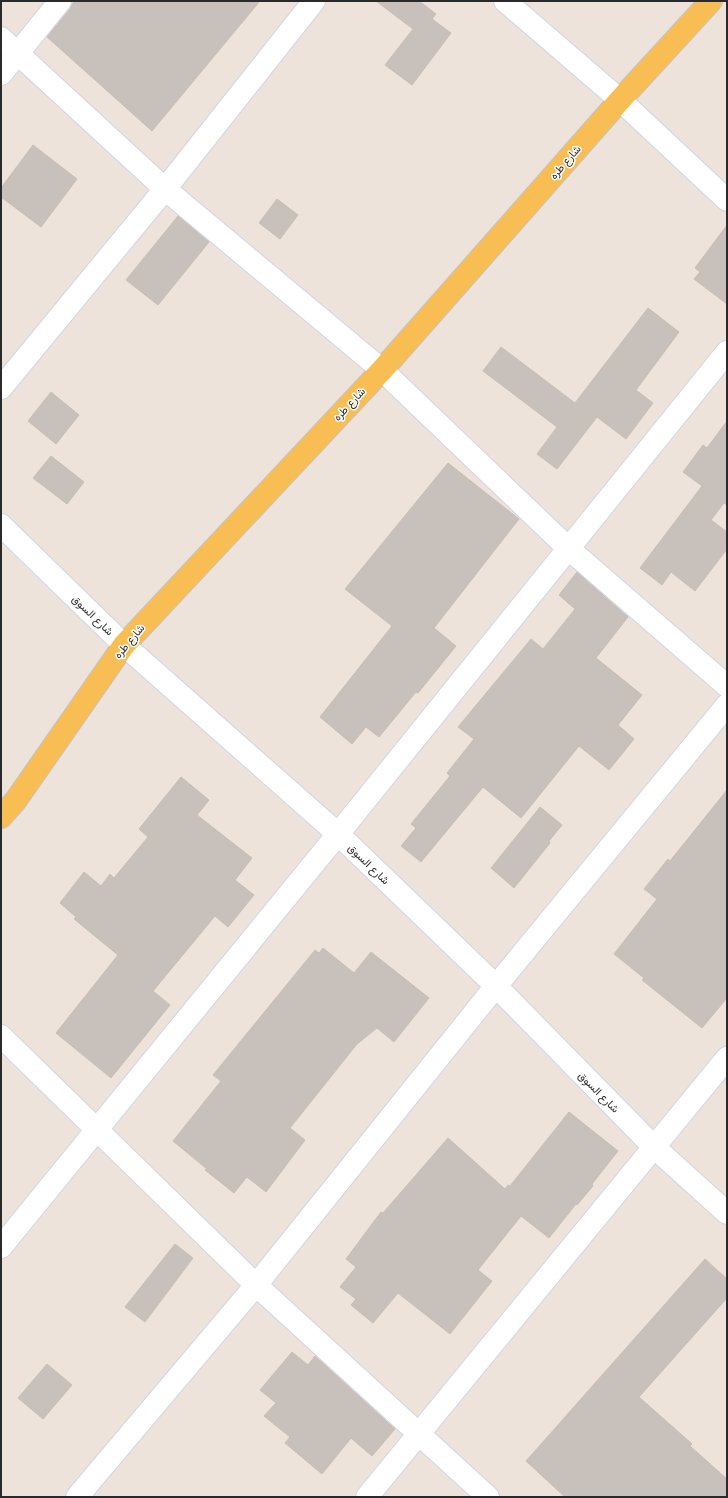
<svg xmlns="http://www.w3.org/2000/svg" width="728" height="1498" font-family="Montserrat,Vazirmatn,sans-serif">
  <rect width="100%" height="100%" fill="#ede3da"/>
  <!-- building -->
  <g fill="#c8c0ba" stroke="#c8bfb4">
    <path d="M74 1H260L152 131 47 37 70 9Z"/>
    <path d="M376 1H419L436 14 432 19 451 33 412 85 385 65 413 29Z"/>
    <path d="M33 145 77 179 41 227 1 197V188Z"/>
    <path d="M277 199 298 215 280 239 259 223Z"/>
    <path d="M178 216 209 242 158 305 126 280Z"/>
    <path d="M727 225V304L694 279 700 272 695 268Z"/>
    <path d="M648 308 679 332 636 390 653 403 626 439 597 417 557 469 537 454 557 427 483 371 501 347 575 403Z"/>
    <path d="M51 392 79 415 56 444 28 421Z"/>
    <path d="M727 421V505L724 503 711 520 727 532V549L695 591 671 572 662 585 640 568 702 486 683 472 703 445 707 448Z"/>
    <path d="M51 456 84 482 67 504 33 478Z"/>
    <path d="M448 463 519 519 434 628 456 646 418 693 416 692 379 737 366 727 352 744 320 717 392 626 345 589Z"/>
    <path d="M577 572 628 617 596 658 642 695 618 725 634 739 609 770 579 746 521 818 483 787 421 862 401 846 416 828 411 824 450 776 447 773 474 739 458 727 531 639 543 649 575 609 559 595Z"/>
    <path d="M181 777 209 800 197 815 252 858 235 880 254 895 228 927 215 916 153 991 170 1005 111 1078 56 1033 118 955 74 919 76 917 60 903 84 872 101 886 110 874 114 878 148 837 139 829Z"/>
    <path d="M727 790V998L702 1028 642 980 644 978 614 954 657 899 644 889 668 859 670 861Z"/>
    <path d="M540 807 562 825 549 841 550 843 514 888 491 868Z"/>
    <path d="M323 948 354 973 371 952 429 998 394 1042 377 1028 357 1044 290 1128 305 1140 266 1192 247 1177 234 1193 205 1170 207 1169 173 1141 221 1081 213 1075 315 950 319 953Z"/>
    <path d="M569 1112 618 1151 592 1184 593 1186 577 1205 576 1204 549 1238 521 1216 478 1270 492 1281 450 1334 398 1293 373 1323 351 1305 356 1299 340 1287 356 1267 346 1259 381 1212 383 1213 448 1138 505 1189 508 1185 510 1186Z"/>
    <path d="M175 1244 193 1258 145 1322 125 1307Z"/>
    <path d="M705 1259 727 1279V1298L639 1397 692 1444 690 1446 727 1479V1497H565L526 1461Z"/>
    <path d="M292 1352 308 1365 315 1356 395 1429 372 1456 351 1438 322 1474 285 1443 290 1437 264 1416 276 1403 260 1390Z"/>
    <path d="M47 1364 72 1385 43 1419 18 1398Z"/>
  </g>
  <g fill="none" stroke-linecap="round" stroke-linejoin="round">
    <defs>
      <g id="street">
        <path d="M505 1 620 100 727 200"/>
        <path d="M1 38 165 189 382 370 569 549 727 686"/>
        <path d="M1 74 60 1"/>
        <path d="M1 388 165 189 314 1"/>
        <path d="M1 525 124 645 338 834 496 986 654 1147 727 1213"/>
        <path d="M1 1036 256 1285 488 1497"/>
        <path d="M1 1247 338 834 727 352"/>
        <path d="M77 1497 256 1285 496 986 727 705"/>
        <path d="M367 1497 727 1058"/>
      </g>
      <path id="primary" d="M1 817 16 800 124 645 382 370 620 100 711 1"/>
    </defs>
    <!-- street casing -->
    <use href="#street" stroke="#d0d6e4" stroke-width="24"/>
    <!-- primary casing -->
    <use href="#primary" stroke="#c3c3c3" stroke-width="24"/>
    <!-- street -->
    <use href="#street" stroke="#fff" stroke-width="22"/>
    <!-- primary -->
    <use href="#primary" stroke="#f9be53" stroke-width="22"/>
  </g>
  <g text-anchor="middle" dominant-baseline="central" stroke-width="3" stroke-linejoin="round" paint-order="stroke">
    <!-- street labels -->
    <g font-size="11" fill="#2a2a2a" stroke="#fff">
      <text transform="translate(565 162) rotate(-49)">شارع طره</text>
      <text transform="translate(349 404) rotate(-47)">شارع طره</text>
      <text transform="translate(93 615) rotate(44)">شارع السوق</text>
      <text transform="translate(129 641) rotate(-50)">شارع طره</text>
      <text transform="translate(369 864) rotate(44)">شارع السوق</text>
      <text transform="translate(599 1092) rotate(45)">شارع السوق</text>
    </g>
  </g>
  <!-- border -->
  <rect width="728" height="1498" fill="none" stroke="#2a2a2a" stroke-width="4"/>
</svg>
